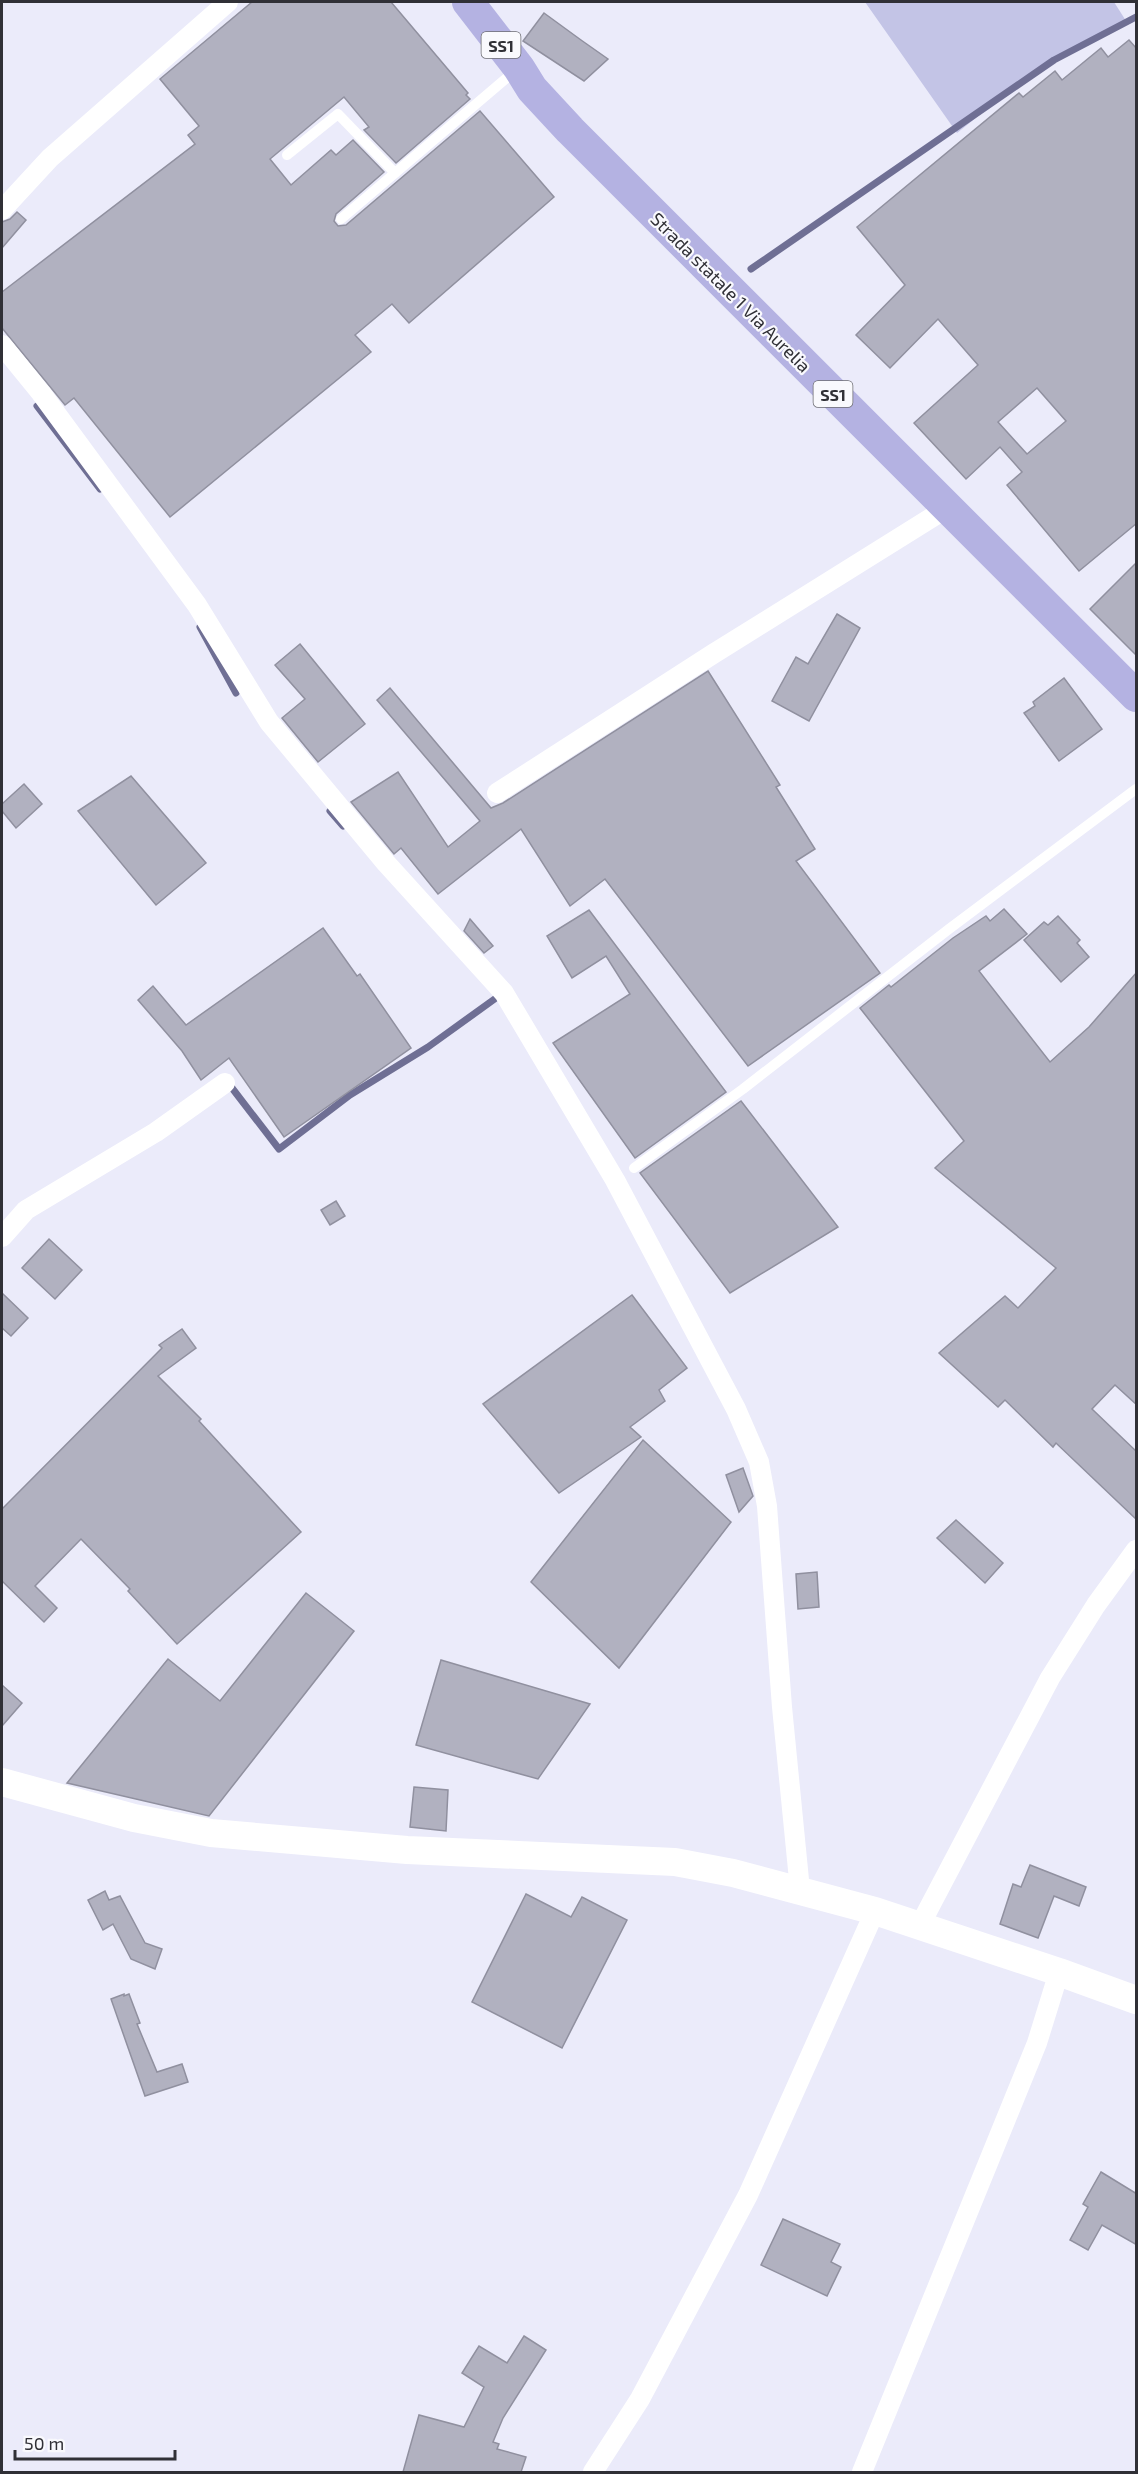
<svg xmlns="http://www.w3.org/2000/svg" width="1138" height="2474" font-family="'Exo 2',sans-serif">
  <rect width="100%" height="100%" fill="#ebebfa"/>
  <!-- green -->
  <path fill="#c3c4e6" d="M865 2H1114L1128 24 1032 73 957 133Z"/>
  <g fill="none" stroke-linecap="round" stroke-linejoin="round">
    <!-- stream -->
    <g stroke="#6f6f94" stroke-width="7">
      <path d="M751 269 1054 60 1136 17"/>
      <path d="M37 406 100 489"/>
      <path d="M200 627 236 693"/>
      <path d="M330 811 343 826"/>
      <path d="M232 1088 279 1149 350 1095 428 1047 496 998"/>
    </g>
  </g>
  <!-- building -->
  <g fill="#b1b1c0" stroke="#90909f" stroke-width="1.5" fill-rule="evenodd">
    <path d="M252 2H391L468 93 466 95 470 99 396 163 364 130 369 127 344 97 270 159 291 185 331 150 336 155 353 140 384 172 336 214 334 221 338 226 346 225 480 111 554 197 409 323 392 304 355 335 371 352 170 517 74 398 65 405 2 328V292L195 144 188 135 199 126 160 79Z"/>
    <path d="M544 13 581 40 608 59 584 81 523 41Z"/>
    <path d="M1129 40 1137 49V523L1079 571 1007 485 1022 472 1000 447 966 479 914 423 978 365 938 319 890 368 856 335 905 285 857 227 1019 93 1023 97 1055 71 1062 80 1101 48 1108 57ZM1037 388 1066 421 1027 454 998 422Z"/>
    <path d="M17 212 26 220 2 248V222L10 219Z"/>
    <path d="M1137 562V656L1090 609Z"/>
    <path d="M837 614 860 628 809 721 772 701 796 657 808 664Z"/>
    <path d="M300 644 365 724 318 762 282 718 305 699 275 665Z"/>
    <path d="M708 671 780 785 776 787 815 849 796 861 880 973 748 1066 605 879 570 906 521 829 438 894 401 848 394 854 351 802 398 772 448 847 480 821 377 700 390 688 491 808 503 803Z"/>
    <path d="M1064 678 1102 729 1059 761 1024 713 1035 706 1033 702Z"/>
    <path d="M131 776 206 863 156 905 78 811Z"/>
    <path d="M24 784 42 804 16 828 2 811V804Z"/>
    <path d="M1004 909 1027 934 979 971 1050 1062 1089 1027 1137 972V1405L1115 1385 1092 1409 1137 1452V1520L1056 1443 1053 1447 1005 1400 998 1407 939 1353 1005 1296 1018 1308 1056 1268 935 1168 964 1141 860 1008 889 985 891 987 953 938 986 916 990 921Z"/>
    <path d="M589 910 726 1092 635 1158 553 1043 630 994 606 956 572 978 547 936Z"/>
    <path d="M1058 916 1080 940 1077 943 1089 957 1061 982 1024 940 1044 922 1048 925Z"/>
    <path d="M470 919 493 946 484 953 464 931Z"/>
    <path d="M323 928 357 976 360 974 411 1048 284 1137 229 1058 201 1080 182 1051 138 1000 153 986 186 1025Z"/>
    <path d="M741 1101 838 1227 730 1293 640 1173Z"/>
    <path d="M336 1201 345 1216 330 1225 321 1210Z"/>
    <path d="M49 1239 82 1270 55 1299 22 1268Z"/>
    <path d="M2 1293 28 1318 11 1336 2 1328Z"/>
    <path d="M632 1295 687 1368 659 1390 665 1401 630 1427 641 1437 559 1493 483 1404Z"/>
    <path d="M182 1329 196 1348 158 1376 201 1419 199 1421 301 1532 177 1644 128 1591 130 1589 81 1539 35 1586 57 1608 44 1622 2 1581V1509L162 1348 159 1345Z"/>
    <path d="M643 1440 731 1522 619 1668 531 1582Z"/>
    <path d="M743 1468 753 1496 739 1512 726 1475Z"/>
    <path d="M956 1520 1003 1563 985 1583 937 1538Z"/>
    <path d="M817 1572 819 1607 798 1609 796 1574Z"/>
    <path d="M306 1593 354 1631 209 1816 67 1783 168 1659 220 1701Z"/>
    <path d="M441 1660 590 1704 538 1779 416 1745Z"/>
    <path d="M2 1685 22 1703 2 1726Z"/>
    <path d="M414 1787 448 1790 446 1831 410 1827Z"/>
    <path d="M1030 1865 1086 1887 1079 1906 1054 1896 1038 1938 1000 1924 1013 1884 1021 1887Z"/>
    <path d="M105 1891 109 1900 120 1896 145 1943 162 1949 155 1969 131 1959 113 1924 103 1930 88 1900Z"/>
    <path d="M526 1894 571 1917 582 1897 627 1920 562 2048 472 2002Z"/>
    <path d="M124 1994V1996L129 1994 140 2023 137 2024 157 2072 182 2064 188 2082 145 2096 111 1999Z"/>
    <path d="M1101 2172 1137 2194V2245L1102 2225 1088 2250 1070 2240 1088 2207 1083 2204Z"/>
    <path d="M783 2219 840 2244 831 2262 841 2267 827 2296 761 2265Z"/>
    <path d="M524 2336 546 2350 503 2418 493 2442 499 2444 497 2449 526 2457 521 2472H403L419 2415 464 2427 484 2387 462 2373 479 2346 507 2363Z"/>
  </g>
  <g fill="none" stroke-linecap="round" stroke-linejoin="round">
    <!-- lane -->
    <g stroke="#fff" stroke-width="10">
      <path d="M287 155 338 114 395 173"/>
      <path d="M341 219 516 70"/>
      <path d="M634 1168 743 1089 949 929 1136 789"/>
    </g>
    <!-- street -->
    <g stroke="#fff" stroke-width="20">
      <path d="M2 210 50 158 228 2"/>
      <path d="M2 345 41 393 197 605 269 722 386 863 504 993 615 1180 736 1409 759 1462 767 1506 782 1707 800 1890"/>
      <path d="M497 793 713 654 947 508"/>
      <path d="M2 1237 26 1210 156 1132 225 1083"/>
      <path d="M920 1925 1050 1678 1096 1605 1136 1550"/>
      <path d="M593 2472 640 2399 748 2195 875 1911"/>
      <path d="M862 2472 1037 2043 1059 1972"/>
    </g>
    <!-- secondary -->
    <path stroke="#fff" stroke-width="28" d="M2 1782 134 1818 211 1833 407 1850 675 1862 733 1873 875 1911 1059 1972 1136 2000"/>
    <!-- primary -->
    <path stroke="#b4b2e2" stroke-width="32" d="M468 2 519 68 532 89 570 130 1136 696"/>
  </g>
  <g text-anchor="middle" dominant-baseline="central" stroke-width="4.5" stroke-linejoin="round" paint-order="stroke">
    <!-- shield labels -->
    <g fill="#f9f9fd" stroke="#6c6c72" stroke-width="1.5">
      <rect x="481.5" y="32" width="39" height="26" rx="4.5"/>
      <rect x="813.5" y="381" width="39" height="26" rx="4.5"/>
    </g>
    <g font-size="16" font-weight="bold" fill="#303036">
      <text x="501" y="45">SS1</text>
      <text x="833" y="394">SS1</text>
    </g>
    <!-- street labels -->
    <g font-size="18" fill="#303036" stroke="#f9f9fd">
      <text transform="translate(731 292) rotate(45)">Strada statale 1 Via Aurelia</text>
    </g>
  </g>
  <!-- border -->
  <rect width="1138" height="2474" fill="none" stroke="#303036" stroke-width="6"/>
  <!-- scale -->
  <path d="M15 2450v9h160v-9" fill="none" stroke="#303036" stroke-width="3"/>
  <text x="24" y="2450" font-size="18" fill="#303036" stroke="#f9f9fd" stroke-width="4.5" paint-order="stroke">50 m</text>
</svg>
